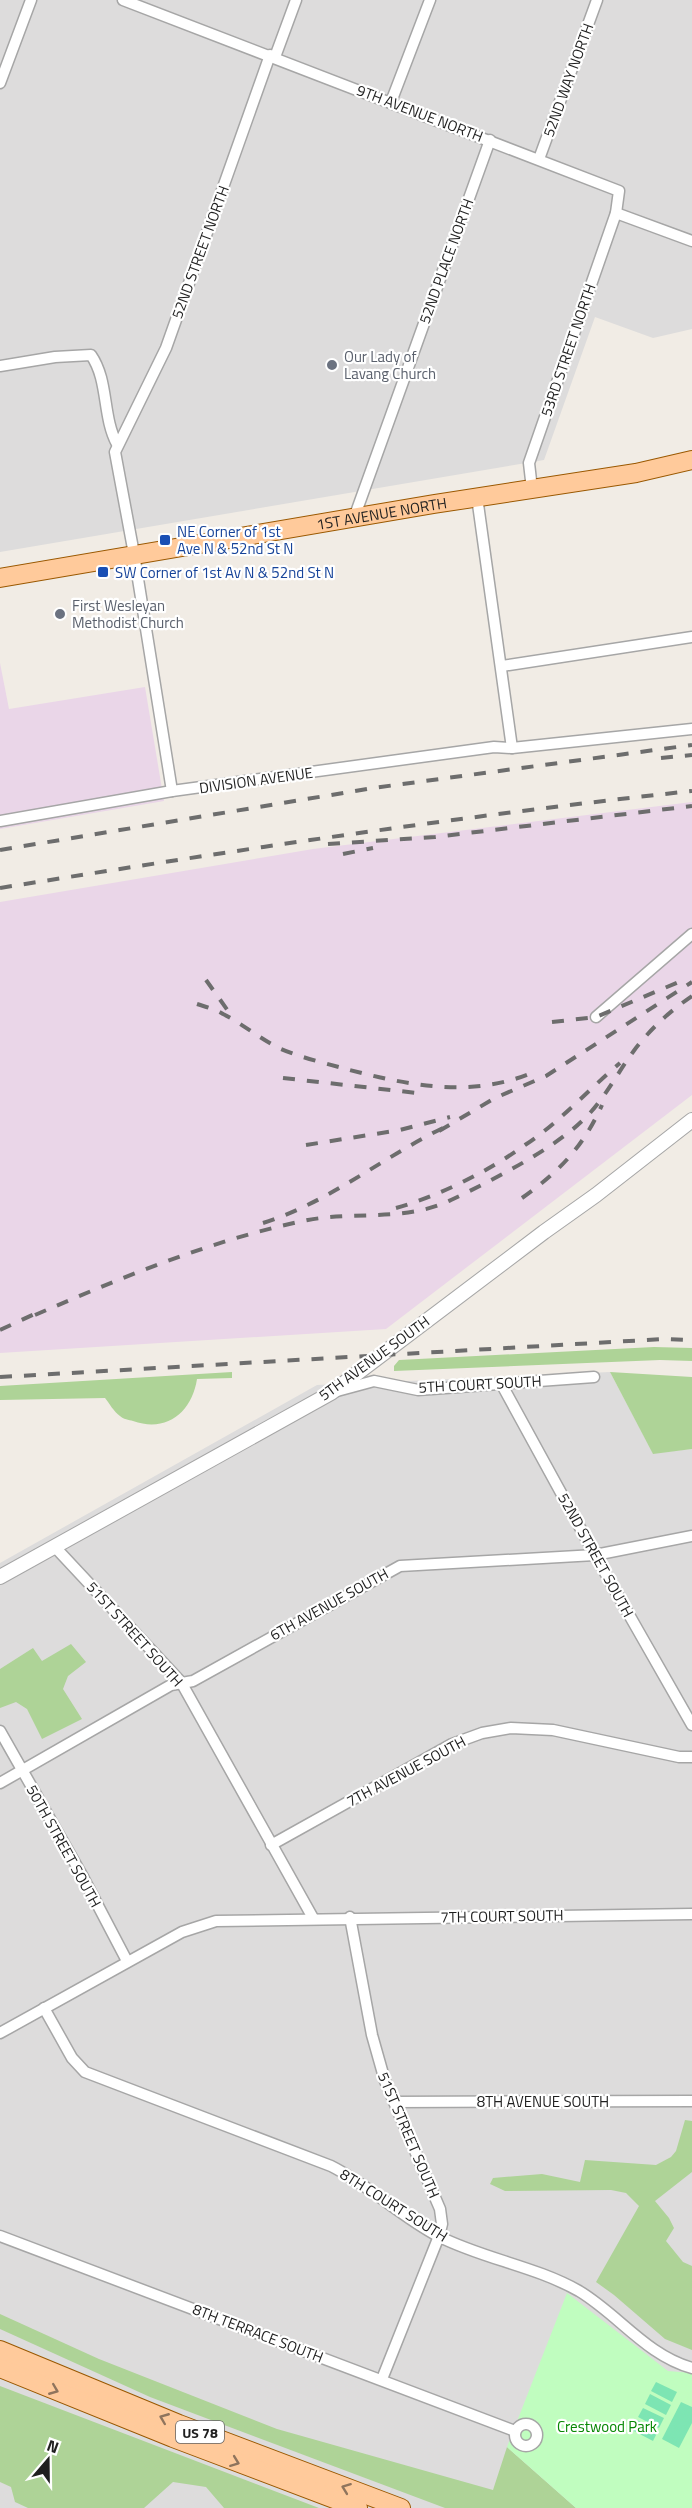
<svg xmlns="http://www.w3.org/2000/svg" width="692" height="2508" font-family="'Titillium Web',sans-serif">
  <rect width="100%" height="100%" fill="#f1ece5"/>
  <!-- residential -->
  <g fill="#dddcdc">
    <path d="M0 0H692V329L653 338 595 317 544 460 0 552Z"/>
    <path d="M610 1372 653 1453 692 1449V2508H0V1563L317 1385Z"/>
  </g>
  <!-- industrial -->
  <g fill="#ead6e8">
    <path d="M0 663 9 709 145 687 164 801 0 829Z"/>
    <path d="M692 802V1095L386 1329 0 1353V902L313 849Z"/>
  </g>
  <!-- forest -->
  <g fill="#aed397">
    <path d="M654 1347 692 1348V1361L660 1360 394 1371V1366L399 1360Z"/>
    <path d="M232 1372V1378L197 1379C192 1412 167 1433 133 1421 129 1420 123 1419 120 1416 114 1412 109 1403 105 1398L0 1400V1386Z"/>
    <path d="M610 1372 692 1377V1449L653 1454Z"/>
    <path d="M71 1644 86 1662 68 1676 63 1689 82 1719 42 1739 27 1709 16 1702 0 1708V1669L33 1648 42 1661Z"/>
    <path d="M685 2120 692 2121V2172L655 2201 669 2218 674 2228 666 2241 683 2262 692 2266V2350L665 2339 614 2295 596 2282 639 2206 626 2193 611 2190 505 2191 490 2184 493 2178 542 2174 580 2182 585 2160 656 2165 671 2157 676 2151Z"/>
    <path d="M0 2314 99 2359 277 2429 493 2490 507 2447 576 2508H445L150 2397 0 2329Z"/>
    <path d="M0 2386 319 2508H224L206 2487 173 2482 144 2508H28L15 2502 11 2487 0 2482Z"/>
  </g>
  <!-- park -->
  <path fill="#c0fdbf" d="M567 2293 668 2371 692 2373V2508H576L507 2447Z"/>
  <!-- pitch -->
  <g fill="#7de5b3">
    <path d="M656 2382 677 2392 672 2402 651 2391Z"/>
    <path d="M650 2394 671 2405 666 2415 645 2404Z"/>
    <path d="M681 2402 692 2407V2423L679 2448 662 2439Z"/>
    <path d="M643 2408 664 2418 659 2428 638 2417Z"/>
    <path d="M637 2420 658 2431 653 2441 632 2430Z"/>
  </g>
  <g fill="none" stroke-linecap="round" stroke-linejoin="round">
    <defs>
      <g id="minor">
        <path d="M123 0 619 191 616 213 529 463 532 489"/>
        <path d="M275 57 296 0"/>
        <path d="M0 83 31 0"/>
        <path d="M391 102 430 0"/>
        <path d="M539 159 597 0"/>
        <path d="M616 213 692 241"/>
        <path d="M0 366 55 357 91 355C109 381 102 416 117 444"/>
        <path d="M477 497 512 748"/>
        <path d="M354 518 490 140"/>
        <path d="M502 666 692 637"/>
        <path d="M172 791 134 554 115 452 166 348 270 55"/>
        <path d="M0 821 172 791 494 747 512 748 692 729"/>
        <path d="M596 1017 692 934"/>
        <path d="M502 1385 595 1555 692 1725"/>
        <path d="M337 1391 374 1381 418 1390 594 1377"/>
        <path d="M54 1546 181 1682 313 1918"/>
        <path d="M0 1731 83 1877 127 1961"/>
        <path d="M0 1783 171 1685 193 1681 400 1566 595 1555 692 1536"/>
        <path d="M271 1845 452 1744 482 1733 511 1728 553 1730 679 1757H692"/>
        <path d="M350 1917 372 2035 385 2081 440 2209 442 2224 439 2236 382 2379"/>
        <path d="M44 2008 72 2058 85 2072 331 2166C369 2185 400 2216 438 2236 483 2259 535 2266 579 2291 619 2315 646 2355 692 2368"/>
        <path d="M0 2033 182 1932 216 1921 692 1914"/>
        <path d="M394 2102 692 2101"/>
        <path d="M0 2236 515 2431"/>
        <circle cx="526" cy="2435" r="11"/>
      </g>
      <path id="tertiary" d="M0 1577 331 1393 544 1232 596 1195 692 1120"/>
      <g id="primary">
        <path id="s1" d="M0 578 434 504 636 473 692 460"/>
        <path d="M0 2350 179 2424 401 2508"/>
        <path d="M0 2368 173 2438 358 2508"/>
      </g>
    </defs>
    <!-- minor casing -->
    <use href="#minor" stroke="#a6a6a6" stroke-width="13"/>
    <!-- tertiary casing -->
    <use href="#tertiary" stroke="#a6a6a6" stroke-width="16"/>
    <!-- primary casing -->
    <use href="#primary" stroke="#9a5800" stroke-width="20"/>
    <!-- minor -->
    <use href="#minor" stroke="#fff" stroke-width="10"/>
    <!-- tertiary -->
    <use href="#tertiary" stroke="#fff" stroke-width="14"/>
    <!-- primary -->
    <use href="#primary" stroke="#ffca9b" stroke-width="18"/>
    <!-- rail -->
    <g stroke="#6d6d6d" stroke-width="4" stroke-dasharray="12 12" stroke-linecap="butt">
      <path d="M661 758 692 755"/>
      <path d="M328 844 435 837 692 806"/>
      <path d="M0 850 373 788 692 745"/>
      <path d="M343 854 373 848"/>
      <path d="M0 888C230 851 460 816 692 791"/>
      <path d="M206 980 231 1015"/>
      <path d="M197 1004C206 1007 215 1009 223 1014 243 1024 260 1039 281 1049 302 1058 325 1063 346 1069 407 1085 469 1098 529 1074"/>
      <path d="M552 1022 596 1017 681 981"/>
      <path d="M283 1078 417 1093"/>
      <path d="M439 1131 495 1098 546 1076 692 982"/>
      <path d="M306 1145 400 1130 450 1117"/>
      <path d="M522 1198C560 1171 583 1147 602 1105"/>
      <path d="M396 1208C439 1196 489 1171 525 1145 560 1122 588 1090 620 1063"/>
      <path d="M263 1223C330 1202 384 1156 447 1126"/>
      <path d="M35 1315C123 1277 214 1239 308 1220 356 1211 406 1222 451 1200 489 1182 552 1150 582 1121 603 1102 616 1075 633 1052 649 1030 670 1011 692 996"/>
      <path d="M0 1330 41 1311"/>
      <path d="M0 1377 664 1339 692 1340"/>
    </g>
  </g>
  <!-- one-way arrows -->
  <defs><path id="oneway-chevron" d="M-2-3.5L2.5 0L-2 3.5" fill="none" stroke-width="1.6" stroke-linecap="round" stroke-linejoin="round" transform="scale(1.5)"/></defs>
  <g stroke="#8f745d">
    <use href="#oneway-chevron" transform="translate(54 2390) rotate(22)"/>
    <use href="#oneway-chevron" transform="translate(164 2418) rotate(-158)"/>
    <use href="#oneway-chevron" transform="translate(235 2462) rotate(21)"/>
    <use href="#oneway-chevron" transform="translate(346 2488) rotate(-159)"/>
  </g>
  <!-- markers -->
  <g fill="#6b7280" stroke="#fff" stroke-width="2">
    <circle cx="332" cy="365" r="6"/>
    <circle cx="60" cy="614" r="6"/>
  </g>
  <g fill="#1a4fb4" stroke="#fff" stroke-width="2">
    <rect x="159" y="534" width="12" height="12" rx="3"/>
    <rect x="97" y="566" width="12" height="12" rx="3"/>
  </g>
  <g text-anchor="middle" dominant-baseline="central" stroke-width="4.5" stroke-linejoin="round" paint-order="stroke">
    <!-- shield labels -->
    <rect fill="#fff" stroke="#626262" stroke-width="1.5" x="176" y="2421" width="48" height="22" rx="4.5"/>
    <g font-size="14" font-weight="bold" fill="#1f1f1f">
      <text x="200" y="2432">US 78</text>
    </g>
    <!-- street labels -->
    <g font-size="15" fill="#1f1f1f" stroke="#fff">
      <text transform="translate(568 80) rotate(-70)">52ND WAY NORTH</text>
      <text transform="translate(420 113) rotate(21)">9TH AVENUE NORTH</text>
      <text transform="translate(200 252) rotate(-70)">52ND STREET NORTH</text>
      <text transform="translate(446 261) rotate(-70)">52ND PLACE NORTH</text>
      <text transform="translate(568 350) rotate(-71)">53RD STREET NORTH</text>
      <text stroke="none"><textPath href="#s1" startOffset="387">1ST AVENUE NORTH</textPath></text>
      <text transform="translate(256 780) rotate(-8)">DIVISION AVENUE</text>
      <text transform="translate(374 1358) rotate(-36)">5TH AVENUE SOUTH</text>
      <text transform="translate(480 1384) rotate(-3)">5TH COURT SOUTH</text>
      <text transform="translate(596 1555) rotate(61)">52ND STREET SOUTH</text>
      <text transform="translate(329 1604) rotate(-29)">6TH AVENUE SOUTH</text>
      <text transform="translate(135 1634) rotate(48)">51ST STREET SOUTH</text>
      <text transform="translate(406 1771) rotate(-28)">7TH AVENUE SOUTH</text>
      <text transform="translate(64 1846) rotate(61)">50TH STREET SOUTH</text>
      <text transform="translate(502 1916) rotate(-1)">7TH COURT SOUTH</text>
      <text x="543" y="2101">8TH AVENUE SOUTH</text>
      <text transform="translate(409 2135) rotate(67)">51ST STREET SOUTH</text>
      <text transform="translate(394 2205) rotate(32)">8TH COURT SOUTH</text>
      <text transform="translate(258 2333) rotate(21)">8TH TERRACE SOUTH</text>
    </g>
    <!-- worship labels -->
    <g font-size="15" fill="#5b616d" stroke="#fff" text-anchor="start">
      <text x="344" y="356">Our Lady of<tspan x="344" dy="17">Lavang Church</tspan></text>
      <text x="72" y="605">First Wesleyan<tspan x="72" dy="17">Methodist Church</tspan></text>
    </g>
    <!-- transit labels -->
    <g font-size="15" fill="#164399" stroke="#fff" text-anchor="start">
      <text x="177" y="531">NE Corner of 1st<tspan x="177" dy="17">Ave N &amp; 52nd St N</tspan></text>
      <text x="115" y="572">SW Corner of 1st Av N &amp; 52nd St N</text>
    </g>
    <!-- park labels -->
    <g font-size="15" fill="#068703" stroke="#fff">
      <text x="607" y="2426">Crestwood Park</text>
    </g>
  </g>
  <!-- north arrow -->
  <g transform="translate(48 2460) rotate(20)" stroke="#ffffff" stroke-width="4.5" paint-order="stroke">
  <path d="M0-4.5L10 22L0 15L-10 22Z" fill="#1f1f1f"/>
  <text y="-9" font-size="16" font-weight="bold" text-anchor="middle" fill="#1f1f1f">N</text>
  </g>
</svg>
